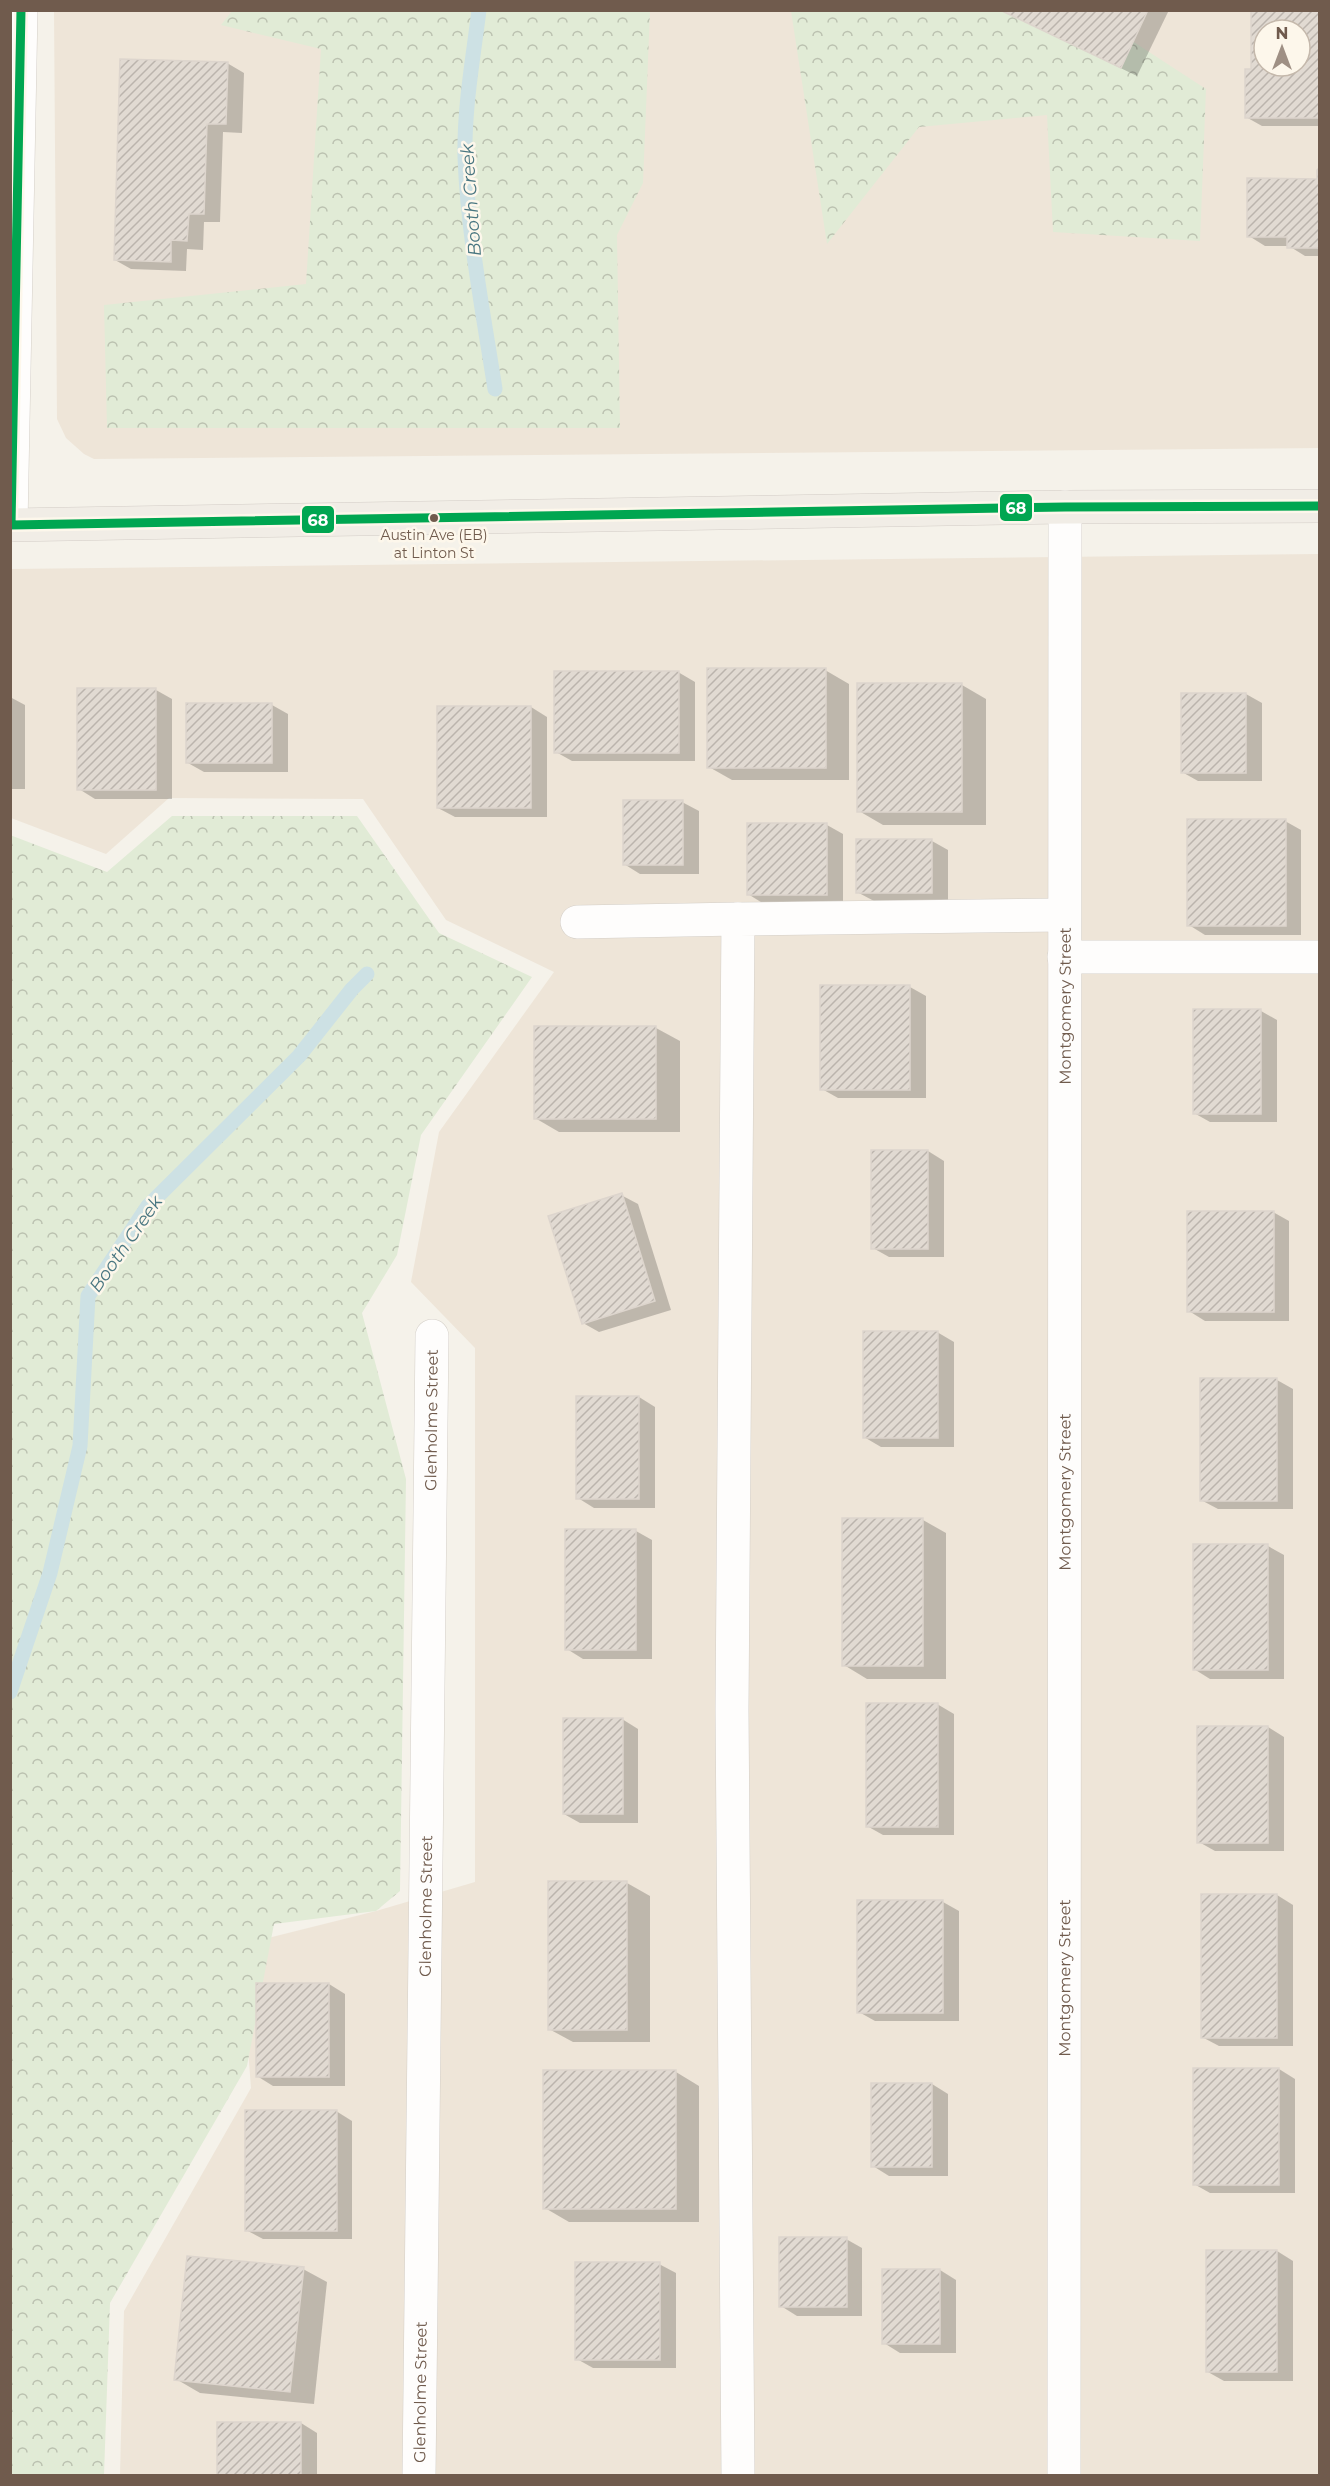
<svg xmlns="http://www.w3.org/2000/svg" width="1330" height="2486" font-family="Montserrat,sans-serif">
  <defs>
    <pattern id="forest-crowns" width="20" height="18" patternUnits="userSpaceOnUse" patternTransform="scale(1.5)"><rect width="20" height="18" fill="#e1ebd6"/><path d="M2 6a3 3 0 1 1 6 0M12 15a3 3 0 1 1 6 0" fill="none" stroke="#bbc1b0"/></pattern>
    <pattern id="building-hatch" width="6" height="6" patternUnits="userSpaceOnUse" patternTransform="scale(1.5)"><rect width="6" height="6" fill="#e1dad2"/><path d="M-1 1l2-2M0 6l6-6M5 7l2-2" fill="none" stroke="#bbb4ad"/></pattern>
  </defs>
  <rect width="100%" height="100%" fill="#f5f2ea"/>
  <!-- residential -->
  <g fill="#eee5d8" fill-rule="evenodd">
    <path d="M54 11H1319V448L94 459 84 454 66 438 57 419ZM1264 30H1300V66H1264Z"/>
    <path d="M1319 554V2475H120L124 2311 251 2088 240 1945 376 1911 475 1882V1348L411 1282 439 1132 554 972 446 920 363 799 169 798 106 854 11 818 10 569Z"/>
  </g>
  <!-- forest -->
  <g fill="url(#forest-crowns)">
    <path d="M232 11H650L643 183 617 235 620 428H107L104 305 306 284 321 49 221 25Z"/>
    <path d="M791 11H1086L1206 89 1200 241 1053 232 1047 115 919 127 827 244Z"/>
    <path d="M172 816H357L439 933 532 977 421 1135 397 1255 362 1313 406 1479 400 1891 376 1911 274 1924 247 2066 110 2303 104 2475H11L10 835 107 872Z"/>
  </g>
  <!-- shadow -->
  <g fill="#0003" fill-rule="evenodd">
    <path d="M1001 10H1169L1137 76Z"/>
    <path d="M1252 10H1320V126H1262L1246 117 1252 71ZM1264 30H1300V66H1264Z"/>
    <path d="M227 63 244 73 242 133 223 132 220 222H204L203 250 187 249 186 271 131 269 115 260Z"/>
    <path d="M1320 169V256H1305L1289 246H1265L1249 236 1318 180Z"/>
    <path d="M825 670 849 684V780H732L709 767Z"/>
    <path d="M678 672 695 682V761H572L556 752Z"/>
    <path d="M962 685 986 699V825H883L859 811Z"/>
    <path d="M156 690 172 699V799H95L79 789Z"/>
    <path d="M1246 694 1262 703V781H1198L1182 772Z"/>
    <path d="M10 697 25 705V789H10Z"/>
    <path d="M272 705 288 714V772H204L188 763Z"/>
    <path d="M438 707H531L547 717V817H455L438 808Z"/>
    <path d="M682 802 699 811V874H640L624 864Z"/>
    <path d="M1285 821 1301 830V935H1205L1189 925Z"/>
    <path d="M748 825H827L843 834V904H764L748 894Z"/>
    <path d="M932 841 948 850V901H874L857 892Z"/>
    <path d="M822 987H910L926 996V1098H838L822 1089Z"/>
    <path d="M1261 1011 1277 1020V1122H1210L1194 1113Z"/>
    <path d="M535 1028H656L680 1041V1132H559L535 1118Z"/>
    <path d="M873 1151H928L944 1161V1257H889L873 1248Z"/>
    <path d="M621 1195 638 1204 671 1310 599 1332 583 1323Z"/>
    <path d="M1273 1212 1289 1221V1321H1205L1189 1311Z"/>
    <path d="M937 1332 954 1342V1447H881L864 1437Z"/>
    <path d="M1277 1380 1293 1389V1509H1218L1201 1500Z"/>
    <path d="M639 1397 655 1407V1508H594L578 1498Z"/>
    <path d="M923 1520 946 1533V1679H867L844 1665Z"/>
    <path d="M636 1531 652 1540V1659H583L567 1649Z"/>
    <path d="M1268 1546 1284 1555V1679H1210L1194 1669Z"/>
    <path d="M937 1704 954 1714V1835H883L867 1826Z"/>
    <path d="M622 1719 638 1729V1823H580L564 1814Z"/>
    <path d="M1268 1727 1284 1737V1851H1215L1199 1842Z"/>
    <path d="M627 1883 650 1896V2042H573L549 2029Z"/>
    <path d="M1277 1895 1293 1905V2046H1219L1202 2037Z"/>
    <path d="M943 1902 959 1911V2021H875L859 2012Z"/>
    <path d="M257 1984H329L345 1994V2086H273L257 2076Z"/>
    <path d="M1279 2069 1295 2079V2193H1210L1194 2184Z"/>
    <path d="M676 2072 699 2086V2222H569L545 2208Z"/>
    <path d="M932 2084 948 2094V2176H889L873 2166Z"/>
    <path d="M336 2111 352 2121V2239H263L246 2230Z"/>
    <path d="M846 2239 862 2248V2316H797L781 2306Z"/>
    <path d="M1277 2251 1293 2261V2381H1224L1208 2372Z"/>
    <path d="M659 2264 676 2273V2368H593L577 2359Z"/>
    <path d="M303 2269 327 2282 314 2404 200 2393 176 2379Z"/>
    <path d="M884 2270H940L956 2280V2353H900L884 2343Z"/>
    <path d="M301 2423 317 2433V2476H219Z"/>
  </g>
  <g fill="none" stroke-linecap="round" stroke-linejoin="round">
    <!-- stream -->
    <g stroke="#cde1e4" stroke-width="15">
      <path d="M479 10C473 59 464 108 465 157 468 235 483 312 495 389"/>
      <path d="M10 1692 50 1573 80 1446 88 1296 148 1206 299 1056 352 989 367 974"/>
    </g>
  </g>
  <!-- building -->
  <g fill="url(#building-hatch)" stroke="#ddd5cd" stroke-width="1.5" fill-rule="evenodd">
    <path d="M1000 10H1148L1121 68Z"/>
    <path d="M1251 10H1320V118H1245V69H1251ZM1264 30H1300V66H1264Z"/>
    <path d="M120 59 228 62 226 124H207L204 214H189L187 241 171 240V262L114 260Z"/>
    <path d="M1320 167V248H1287V237H1247V178L1317 179V170Z"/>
    <rect x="707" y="668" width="119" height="100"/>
    <rect x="554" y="671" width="125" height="82"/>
    <rect x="857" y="683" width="105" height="129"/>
    <rect x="77" y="688" width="79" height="102"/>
    <rect x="1181" y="693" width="65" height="80"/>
    <rect x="186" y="703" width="86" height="60"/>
    <rect x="437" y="706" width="94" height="102"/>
    <rect x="623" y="800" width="60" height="65"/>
    <rect x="1187" y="819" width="99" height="107"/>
    <rect x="747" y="823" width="80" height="72"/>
    <rect x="856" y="839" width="76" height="54"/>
    <rect x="820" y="985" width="90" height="105"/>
    <rect x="1193" y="1009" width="68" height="105"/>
    <rect x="534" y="1026" width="122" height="93"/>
    <rect x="871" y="1150" width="57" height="99"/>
    <path d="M622 1193 655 1301 582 1324 548 1216Z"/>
    <rect x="1187" y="1211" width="87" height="101"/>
    <rect x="863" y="1331" width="75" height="107"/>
    <rect x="1200" y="1378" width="77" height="123"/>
    <rect x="576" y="1396" width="63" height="103"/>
    <rect x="842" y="1518" width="81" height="148"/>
    <rect x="565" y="1529" width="71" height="121"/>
    <rect x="1193" y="1544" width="75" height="126"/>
    <rect x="866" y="1703" width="72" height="124"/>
    <rect x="563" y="1718" width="60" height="96"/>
    <rect x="1197" y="1726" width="71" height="117"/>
    <rect x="548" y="1881" width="79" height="149"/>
    <rect x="1201" y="1894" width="76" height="144"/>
    <rect x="857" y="1900" width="86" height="113"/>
    <rect x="256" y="1983" width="73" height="94"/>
    <rect x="1193" y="2068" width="86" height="117"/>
    <rect x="543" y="2070" width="133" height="139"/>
    <rect x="871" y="2083" width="61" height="84"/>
    <rect x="245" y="2110" width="92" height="121"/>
    <rect x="779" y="2237" width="68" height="70"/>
    <rect x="1206" y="2250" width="71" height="122"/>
    <path d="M187 2256 304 2267 290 2392 174 2380Z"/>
    <rect x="575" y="2262" width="85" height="98"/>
    <rect x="882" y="2269" width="58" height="75"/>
    <rect x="217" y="2422" width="84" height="54"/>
  </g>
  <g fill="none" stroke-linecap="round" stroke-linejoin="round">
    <defs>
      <g id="minor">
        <path d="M11 525 21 10"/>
        <path d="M577 922 738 919"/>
        <path d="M1064 957H1320"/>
        <path id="s1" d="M419 2476 432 1336"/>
        <path d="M738 2476 732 1710 738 919 1063 915"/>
        <path id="s2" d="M1064 2476 1065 507"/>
      </g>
      <path id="major" d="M10 525 1065 507 1320 506"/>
    </defs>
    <!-- minor casing -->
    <use href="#minor" stroke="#d4cfc8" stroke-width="34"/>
    <!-- major casing -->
    <use href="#major" stroke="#d3cdc7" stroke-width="34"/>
    <!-- minor -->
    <use href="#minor" stroke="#fefdfc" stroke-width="33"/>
    <!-- major -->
    <use href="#major" stroke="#f1ede6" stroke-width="33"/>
    <defs>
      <path id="bus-1" d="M21 10 11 525 1065 507 1320 506"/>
    </defs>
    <!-- bus-1 casing -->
    <use href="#bus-1" stroke="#fdf7eb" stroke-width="14"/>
    <!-- bus-1 -->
    <use href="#bus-1" stroke="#00a651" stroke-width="9"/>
  </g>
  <!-- markers -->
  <circle fill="#705b4d" stroke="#fdf7eb" stroke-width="2" cx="434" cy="518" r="5"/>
  <g text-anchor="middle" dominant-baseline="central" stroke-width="5" stroke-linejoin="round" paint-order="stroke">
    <!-- bus labels -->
    <g font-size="14" fill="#705b4d" stroke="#fdf7eb">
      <text x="434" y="535">Austin Ave (EB)<tspan x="434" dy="18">at Linton St</tspan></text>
    </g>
    <!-- street labels -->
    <g font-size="16" fill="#705b4d" stroke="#fdf7eb">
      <text stroke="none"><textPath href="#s2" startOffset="1470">Montgomery Street</textPath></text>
      <text stroke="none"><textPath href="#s1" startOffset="1056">Glenholme Street</textPath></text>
      <text stroke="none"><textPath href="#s2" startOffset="984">Montgomery Street</textPath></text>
      <text stroke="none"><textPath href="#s1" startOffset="570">Glenholme Street</textPath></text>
      <text stroke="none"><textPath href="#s2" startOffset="498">Montgomery Street</textPath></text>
      <text stroke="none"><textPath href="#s1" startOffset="84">Glenholme Street</textPath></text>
    </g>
    <!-- water labels -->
    <g font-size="18" font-style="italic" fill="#497681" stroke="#fdf7eb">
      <text transform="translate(471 200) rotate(-94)">Booth Creek</text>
      <text transform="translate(126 1244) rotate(-55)">Booth Creek</text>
    </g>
  </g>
  <g stroke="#fdf7eb" stroke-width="2">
    <rect x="999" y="493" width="34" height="29" rx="6" fill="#00a651"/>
    <rect x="301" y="505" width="34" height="29" rx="6" fill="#00a651"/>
  </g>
  <g font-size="16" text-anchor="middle" font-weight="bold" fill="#fff">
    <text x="1016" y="514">68</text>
    <text x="318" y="526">68</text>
  </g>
  <!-- border -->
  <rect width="1330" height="2486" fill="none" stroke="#705b4d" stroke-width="24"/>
  <!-- north arrow -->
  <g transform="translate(1282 48)"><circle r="28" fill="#fdf7eb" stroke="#c5b9ac" stroke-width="1.5"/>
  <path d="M0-4.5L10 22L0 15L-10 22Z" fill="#9f9084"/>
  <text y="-9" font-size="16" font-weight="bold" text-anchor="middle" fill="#705b4d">N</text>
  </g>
</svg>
